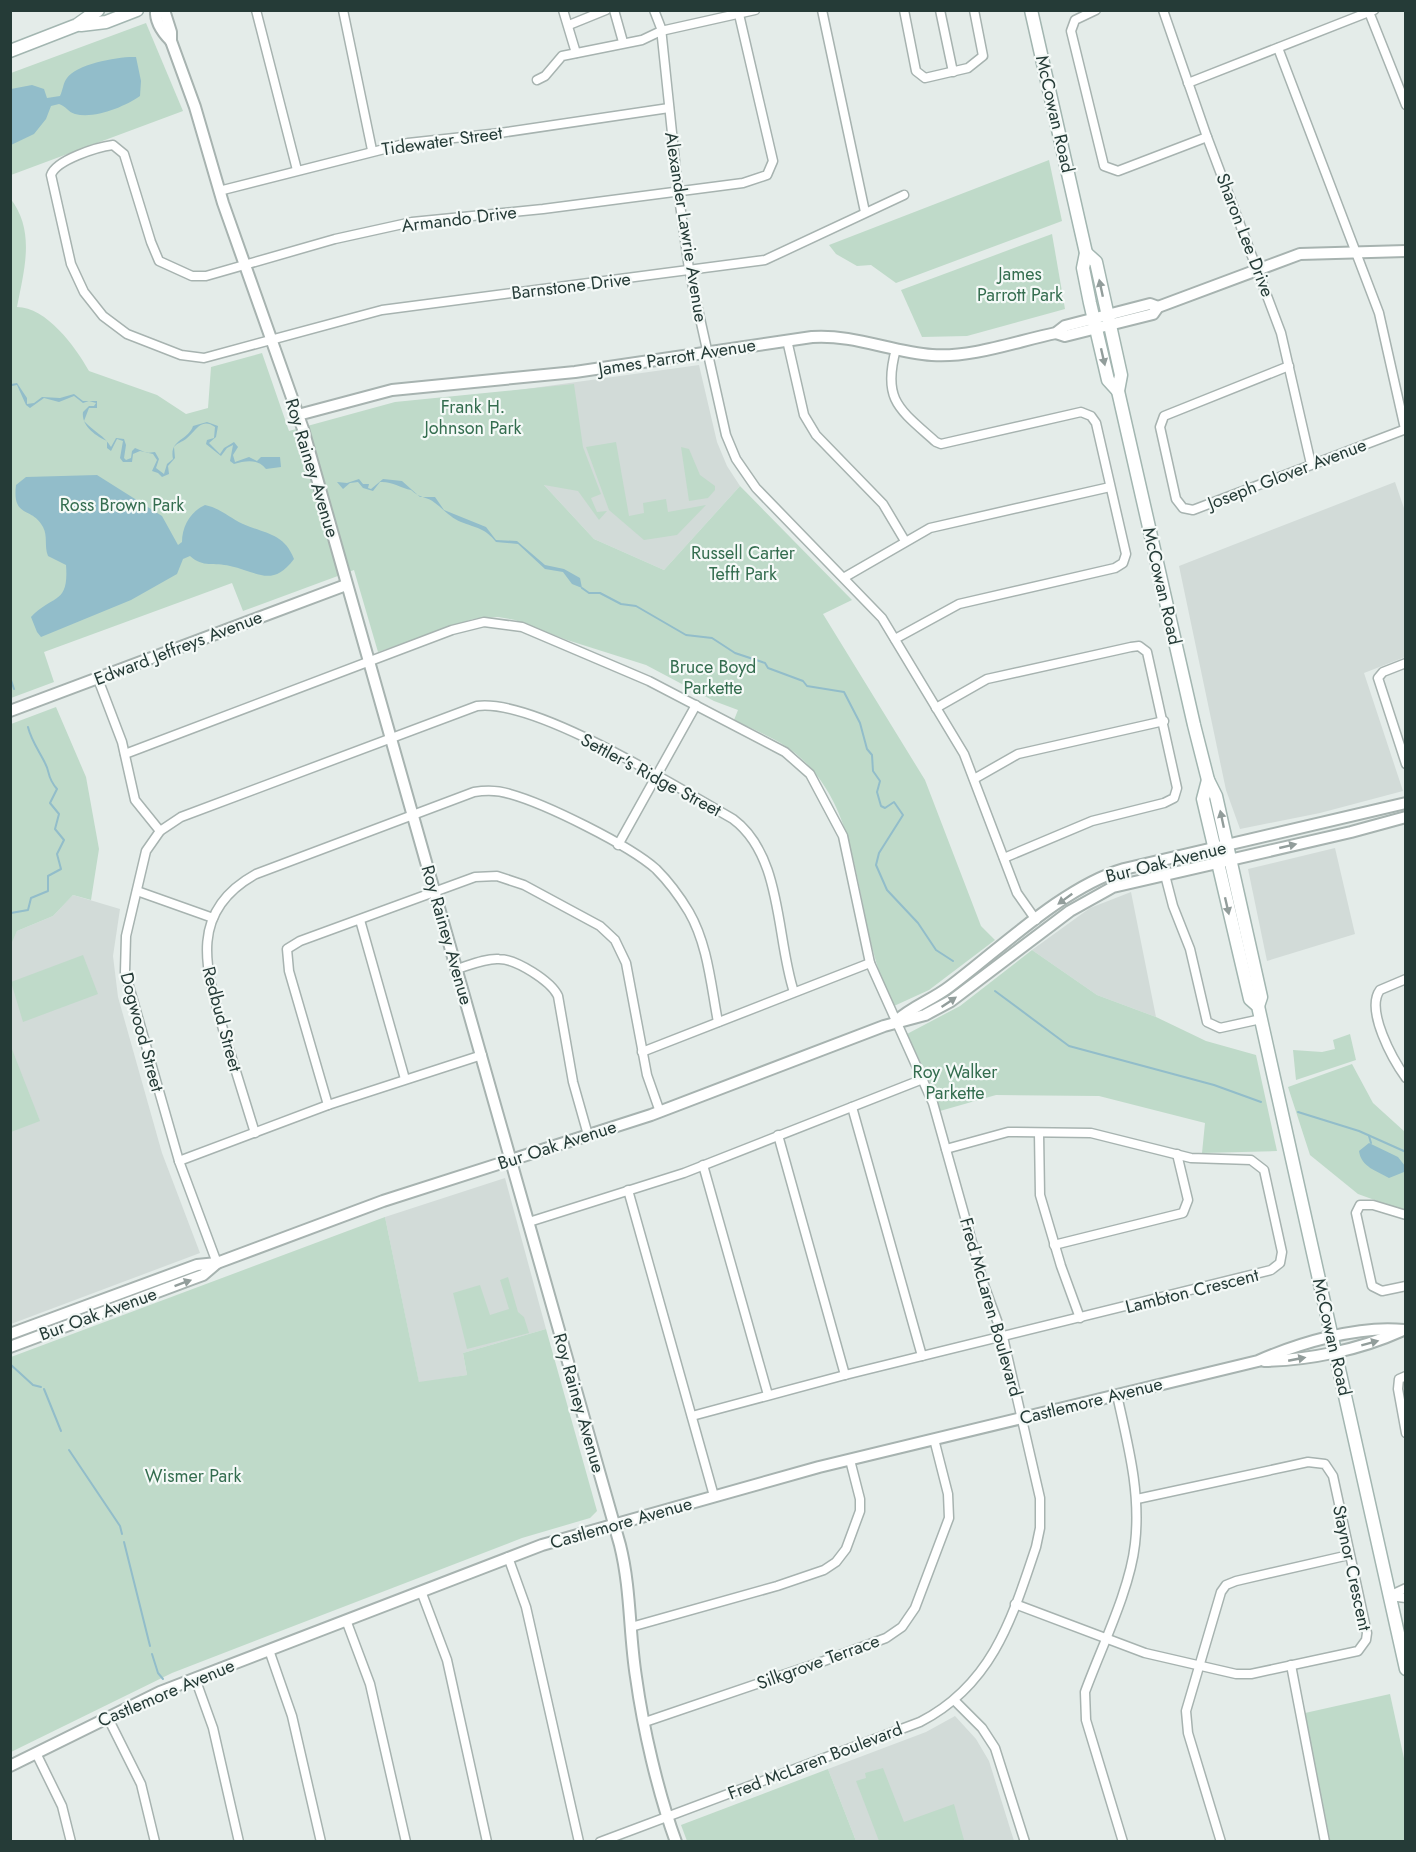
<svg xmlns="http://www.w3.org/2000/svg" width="1416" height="1852" font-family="Jost,sans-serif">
  <rect width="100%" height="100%" fill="#e4ece9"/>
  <!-- built -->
  <g fill="#d2dbd8">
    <path d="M699 365 717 442 727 466 740 486 664 570 594 539 544 485 508 481 497 393Z"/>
    <path d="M1395 482 1405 511V657L1364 673 1403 791 1320 813 1240 829 1226 790 1179 566Z"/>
    <path d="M1335 848 1355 934 1267 961 1248 869Z"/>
    <path d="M1131 892 1156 1017 1097 995 1032 950 1090 908Z"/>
    <path d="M73 895 120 909 113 956 118 997 162 1153 200 1253 11 1324 10 944 17 931 53 916Z"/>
    <path d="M505 1178 546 1329 463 1353 467 1375 419 1383 385 1217Z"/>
    <path d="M955 1716 976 1739 989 1761 1014 1841H856L828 1769 926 1732Z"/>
  </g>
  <!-- green -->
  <g fill="#bfdac9">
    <path d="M146 23 183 111 11 175V73Z"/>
    <path d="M1049 160 1062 221 896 283 871 265 857 266 836 254 829 245Z"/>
    <path d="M10 198C36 231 24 270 17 307 46 307 75 346 89 371L157 395 186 414 208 408 211 367 262 353 289 431 395 402 574 384 583 447 601 494 591 498 597 512 607 511 599 520 578 491 544 485 594 539 664 570 740 486 852 600 823 614 925 780 981 926 995 940 929 990 894 1006C851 927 870 814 795 753 778 739 754 730 734 720L738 710 714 701 646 665 567 640 515 620 498 617 473 619 378 652 354 570 243 611 232 583 44 652 54 682 11 698Z"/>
    <path d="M1052 234 1065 309 967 336 922 337 901 290Z"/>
    <path d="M616 442 629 516 644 513 643 503 666 499 668 512 706 505 677 535 644 540 609 510 586 447Z"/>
    <path d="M681 447 689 449 700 475 715 486V490L708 498 689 501Z"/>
    <path d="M56 707 86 777 99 849 91 900 73 895 53 916 17 931 11 944V724Z"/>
    <path d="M1032 950 1097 995 1156 1017 1206 1041 1256 1055 1277 1151 1202 1153 1205 1123 1099 1096 996 1095 940 1111 935 1093 907 1034 960 1006Z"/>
    <path d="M83 955 98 994 23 1022 11 982Z"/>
    <path d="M1350 1034 1356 1060 1296 1080 1293 1050 1322 1052 1335 1049 1333 1040Z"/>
    <path d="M10 1044 40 1121 11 1132H10Z"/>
    <path d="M1352 1064 1373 1103 1405 1132V1211L1358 1194 1310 1155 1288 1087Z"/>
    <path d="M385 1217 419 1382 467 1375 463 1353 546 1329 597 1511 590 1518 522 1538 172 1673 11 1752V1357Z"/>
    <path d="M508 1277 518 1312 524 1317 529 1333 467 1349 453 1293 480 1285 490 1315 509 1309 500 1280Z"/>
    <path d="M1390 1694 1405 1763V1841H1330L1305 1713Z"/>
    <path d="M883 1768 904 1822 954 1804 964 1840 879 1841 856 1781 866 1778 865 1773Z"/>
    <path d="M828 1769 856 1841H687L681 1825Z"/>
  </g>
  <!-- water -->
  <g fill="#92bdca">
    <path d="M136 57 141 81 140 96C124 107 95 119 75 114 68 112 66 106 59 104L51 106 46 119 34 134 11 145V89L32 85 44 89 47 98 60 96C63 90 63 83 67 78 76 64 120 56 136 57Z"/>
    <path d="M17 383 27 398V404L34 403 42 397 60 398 74 394 83 401H97V408H89L84 421C93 431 105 436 111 447L116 438 124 439 126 445 124 458 126 460 131 458 132 451 135 448 147 453 155 452 159 459 156 468 164 474 167 464 173 459C169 439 188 441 193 426L207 422 218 426 216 437 209 443 220 454 224 448 234 442 238 447 233 455 235 462 249 457 257 461 261 457H280L281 467 266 469C257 458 245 461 234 464L230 461 233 445 227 448 221 456 206 444 207 440 214 438 215 427C201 417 196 431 186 439 182 442 177 443 174 447L175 458 168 466 169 474 162 477 158 473 152 471 157 460 153 454 140 451 133 454 132 462H123L120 458 123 441 117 439 111 451 107 448V441C96 436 81 426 83 412L89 406H94L96 403 89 401 83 403 74 396 59 402 44 398 30 408 26 405 17 385 12 386 11 392V384Z"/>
    <path d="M97 475 162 516 178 545 182 542C182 526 191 511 205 505 220 508 230 518 243 524 265 534 284 533 294 559 272 588 258 572 230 566 214 562 203 568 190 556L183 559 177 574 131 600 41 637 37 632 31 617C53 594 69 605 66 565L48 556C44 546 48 536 43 527 32 506 12 519 16 485L26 477Z"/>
    <path d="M359 479 363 484H369L368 488 371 489 383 479 402 481 420 497H435L444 510 486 527 496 540 517 541 545 565 564 569 580 578 582 588 572 584 563 572 545 569 518 544 496 542C485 528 476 528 461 522 451 518 443 509 435 503 427 496 420 499 411 490 401 488 391 481 380 482L373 491 363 488 358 482 350 483 343 489 337 482 347 483Z"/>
    <path d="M1369 1143 1398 1157 1405 1166 1404 1172 1389 1178C1377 1171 1361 1167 1359 1151Z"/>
  </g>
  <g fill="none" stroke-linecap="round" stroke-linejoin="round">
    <!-- stream -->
    <g stroke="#92bdca" stroke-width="2">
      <path d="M582 588 589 593H600L621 604 636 606 686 635 712 638 735 653 765 663 768 668 803 681 807 686 844 692 860 723 867 749 872 755 873 771 880 781 877 792 881 806 885 808 894 802 903 815 879 853 876 865 887 890 918 923 936 950 953 961"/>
      <path d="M10 661V662"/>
      <path d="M10 677 14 689"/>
      <path d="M10 916 11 913 28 910 31 898 48 891V876L61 869 57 854 64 840 55 829 59 814 50 803 57 789C46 776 51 774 45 763 39 751 31 740 28 727"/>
      <path d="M995 991 1069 1046 1214 1085 1261 1102"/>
      <path d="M1298 1112 1359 1131 1406 1152"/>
      <path d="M1369 1136 1371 1143"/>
      <path d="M10 1364 33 1385 41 1387"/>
      <path d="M44 1389 61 1431"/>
      <path d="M69 1450 120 1526 122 1534"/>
      <path d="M124 1542 150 1646"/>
      <path d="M152 1654 158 1673 163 1679"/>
    </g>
    <defs>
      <g id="minor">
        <path d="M256 10 297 170"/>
        <path d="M343 10 372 150"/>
        <path d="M563 10 576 53"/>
        <path d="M614 10 623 42"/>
        <path d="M654 10 661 28 678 190 689 269 726 435 736 459 756 488 882 618 964 754 1017 893 1036 920"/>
        <path d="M738 10 773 161 767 175 743 183 543 209 412 222 335 239 206 276H192L159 261 151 242 124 154 113 145C97 147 56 160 51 175L71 264 84 292 103 316 127 334 181 355 204 358 382 310 765 260 904 195"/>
        <path d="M822 10 865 212"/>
        <path d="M904 10 916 71 925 78 968 68 983 56 974 10"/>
        <path d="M940 10 953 72"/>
        <path d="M1096 10 1075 20 1071 31 1104 166 1118 171 1207 137"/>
        <path d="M1163 10 1207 137 1281 333 1311 464"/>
        <path d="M1369 12 1406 105"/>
        <path d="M569 25 606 10"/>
        <path d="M1278 48 1379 313 1405 429"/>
        <path d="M537 80 545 76 562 56 642 40 661 31 755 10"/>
        <path d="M1188 83 1374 10"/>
        <path d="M219 191 408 143 500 133 669 108"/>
        <path d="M787 340 804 415 816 435 883 504 905 541"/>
        <path d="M1289 366 1164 416 1160 427 1176 499 1183 508 1193 510 1406 429"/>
        <path d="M845 577 930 528 1110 487"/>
        <path d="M895 639 959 604 1115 568 1123 563 1126 554 1096 423 1091 416 1081 412 941 444 936 442C899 409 882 400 896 349"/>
        <path d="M1406 663 1383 672 1378 678 1406 764"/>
        <path d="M98 679 122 742 135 800 160 831"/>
        <path d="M936 708 987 679 1131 647 1139 646 1147 652 1177 788 1174 798 1164 803 1092 821 1004 858"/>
        <path d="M125 754 452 630 484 622 522 627 649 681 785 752 810 774 843 836 870 963 933 1103 984 1285 1003 1337 1040 1498V1528L1036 1547C1012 1619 992 1685 920 1722L600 1842"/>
        <path d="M974 779 1018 754 1164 721"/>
        <path d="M618 845 696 705"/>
        <path d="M1165 875 1173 906 1190 949 1207 1022 1220 1028 1261 1019"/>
        <path d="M137 891 213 918"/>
        <path d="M360 920 405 1079"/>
        <path d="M457 969C470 965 486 958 499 959 516 959 551 981 558 996L573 1082 588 1135"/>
        <path d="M1406 979 1380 990C1365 1010 1393 1060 1406 1078"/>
        <path d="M642 1052 870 963"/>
        <path d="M328 1105 289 971 287 949 300 941 475 877 497 876 524 885 600 926 615 940 626 963 647 1075 660 1112"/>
        <path d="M852 1107 922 1356"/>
        <path d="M255 1133C245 1100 235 1068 225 1036 207 973 185 913 256 874L474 792C486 790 498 790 510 794 546 804 629 845 656 869 669 882 680 897 689 912 708 945 711 986 718 1022"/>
        <path d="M1039 1133 1040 1195 1061 1266 1080 1318"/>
        <path d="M778 1135 845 1375"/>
        <path d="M179 1161 328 1105 482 1055"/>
        <path d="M703 1165 768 1395"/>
        <path d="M628 1190 714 1496"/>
        <path d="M1406 1215 1373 1205H1360L1356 1213 1372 1286 1382 1291 1406 1286"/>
        <path d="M529 1222 684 1173 923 1079"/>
        <path d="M1054 1245 1183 1213 1188 1200 1177 1154"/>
        <path d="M217 1263 179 1161 125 972 126 936 146 851 160 831 181 817 477 706C535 698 678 788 733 819 783 856 776 939 794 992"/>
        <path d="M1406 1376 1399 1379 1398 1389 1406 1433"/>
        <path d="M1117 1395C1128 1445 1141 1493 1135 1544 1130 1590 1101 1648 1085 1692L1086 1720 1123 1842"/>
        <path d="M692 1416 845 1375 1271 1270 1280 1263 1282 1252 1264 1170 1251 1160 1191 1158 1091 1133 1008 1132 946 1149"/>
        <path d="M508 1557 526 1607 579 1842"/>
        <path d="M421 1591 447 1660 487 1842"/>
        <path d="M1389 1596 1406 1588"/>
        <path d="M1389 1596 1406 1598"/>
        <path d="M1015 1604 1145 1653 1236 1674H1251L1358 1651 1366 1640 1367 1633 1333 1476 1325 1464 1308 1462 1137 1499"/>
        <path d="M346 1620 370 1684 406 1842"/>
        <path d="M631 1627 777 1586 824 1570 836 1562 846 1549 860 1511V1499L850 1460"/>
        <path d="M269 1650 292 1716 321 1842"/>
        <path d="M1291 1665 1325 1842"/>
        <path d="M195 1678 213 1728 239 1842"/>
        <path d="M955 1701 982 1728 995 1748 1025 1842"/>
        <path d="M107 1716 141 1784 155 1842"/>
        <path d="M645 1722 824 1661 886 1638 902 1627 915 1608 949 1518 948 1494 934 1439"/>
        <path d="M36 1753 62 1806 71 1842"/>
        <path d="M1221 1842 1188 1733 1186 1711 1221 1592 1226 1585 1236 1581 1349 1555"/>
      </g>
      <g id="tertiary">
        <path d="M156 10C155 22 163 33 171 41"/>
        <path d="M164 10 171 32V41L195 107 223 203 303 429 620 1545C631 1589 629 1633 636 1677 643 1728 658 1793 676 1842"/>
        <path d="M1056 333 1065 336 1153 314 1158 307 1300 254 1406 251"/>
        <path d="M298 415 392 390 575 372 812 337C853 334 892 352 932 355 972 358 1017 341 1056 333L1065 326 1150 304 1158 307"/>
        <path d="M10 711 346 585"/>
        <path d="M895 1022C911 1007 932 1000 949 987 1000 949 1063 887 1124 869L1406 803"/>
        <path d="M10 1334 197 1265 217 1263 383 1201 651 1115 884 1026 925 1015 951 1001 1070 911 1113 887 1351 832 1406 817"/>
        <path d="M10 1347 192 1279 203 1275 217 1263"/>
        <path d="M1264 1361C1309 1360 1359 1350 1401 1331"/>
        <path d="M10 1766 160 1692 542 1545 819 1467 1258 1361C1299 1343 1359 1325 1404 1330"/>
      </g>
      <g id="secondary">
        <path d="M1031 10 1086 253 1083 268 1090 303 1108 380 1118 391"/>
        <path d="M81 25 106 22 137 10"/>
        <path d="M10 51 77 25 98 10"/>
        <path d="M1086 253 1096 262 1121 375 1118 391 1194 725 1208 780 1216 796 1261 997 1258 1006"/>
        <path d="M1208 780 1203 799 1250 999 1258 1006 1274 1078 1406 1669"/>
      </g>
    </defs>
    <!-- minor casing -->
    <use href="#minor" stroke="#a7b3b0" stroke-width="11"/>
    <!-- tertiary casing -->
    <use href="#tertiary" stroke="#a7b3b0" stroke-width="14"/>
    <!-- secondary casing -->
    <use href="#secondary" stroke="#a3b6b1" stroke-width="15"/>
    <!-- minor -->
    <use href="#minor" stroke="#fff" stroke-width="8"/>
    <!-- tertiary -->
    <use href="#tertiary" stroke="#fff" stroke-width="10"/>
    <!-- secondary -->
    <use href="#secondary" stroke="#fff" stroke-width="12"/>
  </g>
  <!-- one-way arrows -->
  <defs><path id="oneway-solid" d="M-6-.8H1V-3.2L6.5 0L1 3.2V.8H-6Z" transform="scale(1.5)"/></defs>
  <g fill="#929d9b">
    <use href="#oneway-solid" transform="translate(1101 288) rotate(-102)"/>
    <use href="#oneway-solid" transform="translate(1103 357) rotate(77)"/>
    <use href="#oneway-solid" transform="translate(1222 819) rotate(-102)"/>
    <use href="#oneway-solid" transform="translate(1288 846) rotate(-13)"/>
    <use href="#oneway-solid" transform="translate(1065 899) rotate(144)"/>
    <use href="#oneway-solid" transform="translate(1227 906) rotate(77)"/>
    <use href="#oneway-solid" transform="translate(949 1002) rotate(-34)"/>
    <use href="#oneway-solid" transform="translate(183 1283) rotate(-20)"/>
    <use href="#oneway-solid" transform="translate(1370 1343) rotate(-15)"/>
    <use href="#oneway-solid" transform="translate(1297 1359) rotate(-11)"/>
  </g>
  <g text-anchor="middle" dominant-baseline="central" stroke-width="4.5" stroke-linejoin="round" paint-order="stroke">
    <!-- street labels -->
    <g font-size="18" fill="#253b37" stroke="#f4f9f7">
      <text transform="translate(1055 114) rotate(77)">McCowan Road</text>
      <text transform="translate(442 141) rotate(-8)">Tidewater Street</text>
      <text transform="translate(459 219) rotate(-7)">Armando Drive</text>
      <text transform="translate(686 227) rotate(81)">Alexander Lawrie Avenue</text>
      <text transform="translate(1245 235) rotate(69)">Sharon Lee Drive</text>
      <text transform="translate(571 286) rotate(-7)">Barnstone Drive</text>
      <text transform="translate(677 357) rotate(-9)">James Parrott Avenue</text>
      <text transform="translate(312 468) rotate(73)">Roy Rainey Avenue</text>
      <text transform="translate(1287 474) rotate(-21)">Joseph Glover Avenue</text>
      <text transform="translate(1162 586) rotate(77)">McCowan Road</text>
      <text transform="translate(178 648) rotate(-21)">Edward Jeffreys Avenue</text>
      <text transform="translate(651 775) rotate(28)">Settler's Ridge Street</text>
      <text transform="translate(1166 862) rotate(-14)">Bur Oak Avenue</text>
      <text transform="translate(447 935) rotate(74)">Roy Rainey Avenue</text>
      <text transform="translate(222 1019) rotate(75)">Redbud Street</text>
      <text transform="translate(142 1032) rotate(75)">Dogwood Street</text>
      <text transform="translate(557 1145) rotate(-18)">Bur Oak Avenue</text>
      <text transform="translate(1192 1291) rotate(-14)">Lambton Crescent</text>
      <text transform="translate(991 1307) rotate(74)">Fred McLaren Boulevard</text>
      <text transform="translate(98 1314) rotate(-20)">Bur Oak Avenue</text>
      <text transform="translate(1332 1337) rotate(77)">McCowan Road</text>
      <text transform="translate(1091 1401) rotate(-14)">Castlemore Avenue</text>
      <text transform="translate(579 1403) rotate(74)">Roy Rainey Avenue</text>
      <text transform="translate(621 1523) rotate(-16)">Castlemore Avenue</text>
      <text transform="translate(1352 1568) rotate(78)">Staynor Crescent</text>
      <text transform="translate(818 1662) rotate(-20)">Silkgrove Terrace</text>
      <text transform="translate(166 1693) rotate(-23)">Castlemore Avenue</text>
      <text transform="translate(815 1761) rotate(-21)">Fred McLaren Boulevard</text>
    </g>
    <!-- park labels -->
    <g font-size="18" fill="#346d4f" stroke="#f4f9f7">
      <text x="1020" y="274">James<tspan x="1020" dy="21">Parrott Park</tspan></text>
      <text x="473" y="407">Frank H.<tspan x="473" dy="21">Johnson Park</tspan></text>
      <text x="122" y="505">Ross Brown Park</text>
      <text x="743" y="553">Russell Carter<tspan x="743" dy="21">Tefft Park</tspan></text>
      <text x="713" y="667">Bruce Boyd<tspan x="713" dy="21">Parkette</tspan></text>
      <text x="955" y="1072">Roy Walker<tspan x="955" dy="21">Parkette</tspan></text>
      <text x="193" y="1476">Wismer Park</text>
    </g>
  </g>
  <!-- border -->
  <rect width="1416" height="1852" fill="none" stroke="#253b37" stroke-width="24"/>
</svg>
